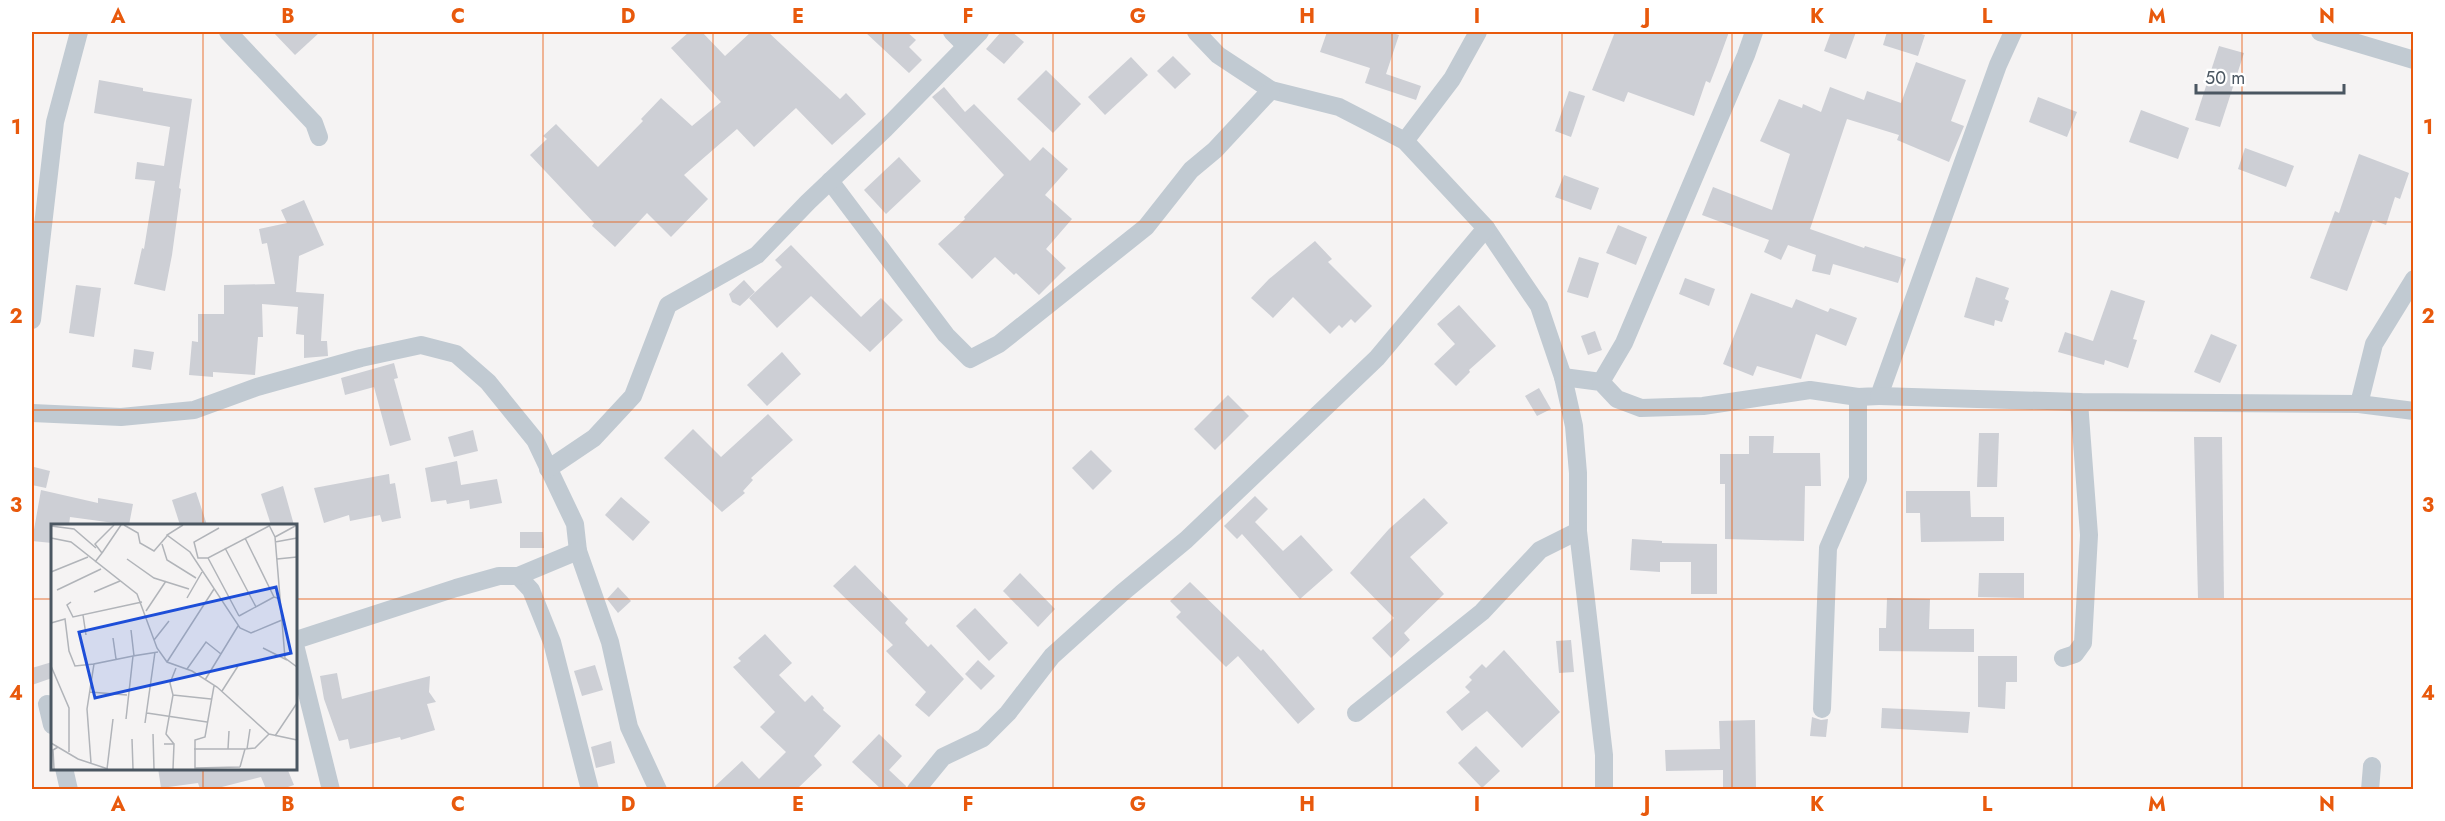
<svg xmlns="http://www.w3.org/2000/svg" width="2445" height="821" font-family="Jost,sans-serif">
  <rect width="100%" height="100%" fill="#f5f3f3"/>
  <!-- building -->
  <g fill="#cdcfd5">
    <path d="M273 32H320L295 55Z"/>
    <path d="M689 32H702L725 56 751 32H768L840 99 846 93 866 114 832 145 796 108 754 147 737 129 684 175 708 199 671 237 647 213 615 247 592 226 594 223 530 155 547 139 543 136 556 124 598 167 643 121 641 119 661 98 692 126 721 102 671 48Z"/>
    <path d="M865 32H907L916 40 909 47 922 60 909 73Z"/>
    <path d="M1001 32H1012L1024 42 1004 64 986 49Z"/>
    <path d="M1327 32H1389L1399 35 1386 74 1421 86 1416 100 1365 83 1370 68 1320 52Z"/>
    <path d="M1615 32H1729L1717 65 1710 83 1706 81 1694 116 1628 92 1624 102 1592 90Z"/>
    <path d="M1831 32H1856L1846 59 1824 51Z"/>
    <path d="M1887 32H1914L1925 35 1918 56 1883 45Z"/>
    <path d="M2219 46 2244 53 2220 127 2195 120Z"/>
    <path d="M1173 56 1191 74 1175 89 1157 71Z"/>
    <path d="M1131 57 1148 75 1105 115 1088 97Z"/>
    <path d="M1916 62 1966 80 1951 121 1964 126 1949 162 1897 140 1899 135 1847 119 1810 229 1864 248 1865 246 1906 259 1898 283 1833 264 1830 275 1812 271 1816 255 1788 245 1781 260 1764 252 1769 240 1702 215 1713 187 1772 210 1790 154 1760 141 1779 99 1802 108 1803 104 1821 112 1830 87 1864 100 1867 91 1901 103Z"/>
    <path d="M1046 70 1081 104 1053 133 1017 99Z"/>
    <path d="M99 80 143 88V91L192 99 179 188 181 189 172 255 165 291 134 284 142 248 144 249 155 181 135 179 137 162 164 166 170 127 94 113Z"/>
    <path d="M944 87 965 112 974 104 1030 161 1043 147 1068 169 1045 195 1072 219 1046 249 1066 268 1039 295 1016 273 1014 275 995 257 972 279 938 244 965 219 964 217 1004 175 932 97Z"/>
    <path d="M1569 91 1585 96 1571 137 1555 131Z"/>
    <path d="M2038 97 2077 112 2067 137 2029 122Z"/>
    <path d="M2141 110 2189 128 2178 159 2129 142Z"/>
    <path d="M2245 148 2294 166 2286 187 2238 169Z"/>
    <path d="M2359 154 2409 173 2400 199 2395 197 2386 225 2373 220 2347 291 2310 278 2335 211 2339 213Z"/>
    <path d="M899 157 921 181 886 214 864 190Z"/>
    <path d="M1564 175 1599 188 1591 210 1555 197Z"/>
    <path d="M304 200 324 245 299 256 296 292 324 294 321 341H327L328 356 304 358V335L296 334 298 307 262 304 263 337H258L255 375 213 372V377L189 375 192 341 198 342V314H224V285L275 284 267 243 262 244 259 229 287 223 281 210Z"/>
    <path d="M1618 225 1647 237 1636 265 1606 253Z"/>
    <path d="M1315 241 1332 259 1328 262 1372 306 1355 323 1351 319 1342 328 1339 325 1330 334 1293 297 1273 318 1251 298 1269 279Z"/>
    <path d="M791 245 861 317 881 298 903 320 870 352 811 296 777 328 749 298 782 267 775 260Z"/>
    <path d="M1579 257 1599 263 1588 298 1567 292Z"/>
    <path d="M1976 277 2009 288 2005 299 2009 301 2002 322 1995 320 1994 326 1964 317Z"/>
    <path d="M1685 278 1715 289 1709 306 1679 294Z"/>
    <path d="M744 280 755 292 740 306 732 302 729 294Z"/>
    <path d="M76 285 101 288 94 337 69 333Z"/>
    <path d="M2111 290 2145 301 2133 339 2137 340 2128 368 2105 360 2104 365 2058 352 2065 332 2093 341Z"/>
    <path d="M1751 293 1792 308 1796 299 1828 312 1830 308 1857 318 1846 346 1816 334 1801 379 1757 366 1753 376 1723 364Z"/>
    <path d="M1459 305 1496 346 1469 370 1470 372 1456 386 1434 364 1455 344 1437 324Z"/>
    <path d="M1595 331 1602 350 1588 355 1581 336Z"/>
    <path d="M2211 334 2237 345 2220 383 2194 372Z"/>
    <path d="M134 349 154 352 151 370 132 367Z"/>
    <path d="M782 352 801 374 767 406 747 385Z"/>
    <path d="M394 363 398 378 394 379 411 440 390 446 374 387 345 395 341 378Z"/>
    <path d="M1539 388 1551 409 1537 416 1525 396Z"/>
    <path d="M1228 395 1249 416 1215 450 1194 429Z"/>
    <path d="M768 414 793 440 751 478 753 480 743 491 745 493 722 512 664 458 693 429 721 457Z"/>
    <path d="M473 430 478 451 454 457 448 437Z"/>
    <path d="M1979 433H1999L1997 487H1977Z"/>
    <path d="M1749 436H1774L1773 453H1820L1821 486H1805L1804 541 1725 539V484H1720V454H1749Z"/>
    <path d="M2194 437H2222L2224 598H2198Z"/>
    <path d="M1091 450 1112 471 1093 490 1072 468Z"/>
    <path d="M457 461 461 485 497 479 502 503 470 509 469 500 447 504 446 500 431 502 425 468Z"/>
    <path d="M34 467 50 471 46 488 32 485Z"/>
    <path d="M389 474 390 484 395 483 401 518 382 522 380 515 350 521 349 515 324 523 314 488Z"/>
    <path d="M283 486 294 525H271L261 494Z"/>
    <path d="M41 490 98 503V498L133 504 129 525 70 517 69 525H52V543L32 541Z"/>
    <path d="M1906 491H1970L1971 517H2004V541L1921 542 1920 513H1906Z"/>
    <path d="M196 492 207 525H180L172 500Z"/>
    <path d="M1255 496 1268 509 1255 522 1283 551 1301 535 1333 570 1300 599 1242 534 1237 539 1224 526Z"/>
    <path d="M621 497 650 522 633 541 605 515Z"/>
    <path d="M1424 498 1448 523 1410 557 1444 594 1404 633 1410 640 1391 658 1372 638 1394 618 1350 573 1389 529Z"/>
    <path d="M520 532H543L544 548H520Z"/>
    <path d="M1632 539 1662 541V543L1717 544V594H1691V562H1660V572L1630 570Z"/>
    <path d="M855 565 908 619 905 623 928 647 931 644 964 679 929 717 915 705 926 692 886 651 893 645 833 586Z"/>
    <path d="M1020 573 1055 609 1038 627 1003 591Z"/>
    <path d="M1979 573H2024V598L1978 597Z"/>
    <path d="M1190 582 1261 651 1263 649 1315 709 1298 724 1238 656 1226 667 1176 617 1181 612 1170 601Z"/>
    <path d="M618 587 631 601 618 613 607 599Z"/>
    <path d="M1887 598 1930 599 1929 629H1974V652L1879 651V628H1886Z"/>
    <path d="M975 608 1008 643 989 661 956 626Z"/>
    <path d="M765 634 792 663 779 675 805 702 812 695 824 708 823 710 841 726 814 756 822 765 797 789H712L742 761 759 779 786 752 760 727 775 712 733 667 741 661 738 658Z"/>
    <path d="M1571 640 1574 672 1559 673 1556 641Z"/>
    <path d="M1504 650 1560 712 1522 748 1487 711 1462 731 1446 712 1470 692 1465 687 1472 680 1469 677 1482 664 1486 668Z"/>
    <path d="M1978 656H2017V682H2006L2005 709 1978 707Z"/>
    <path d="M978 660 995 676 981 690 965 674Z"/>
    <path d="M52 662V678L32 685V668Z"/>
    <path d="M595 665 603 690 582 696 574 671Z"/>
    <path d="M337 673 342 699 430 676 429 692 436 702 427 704 435 730 401 740 400 737 350 749 348 739 339 741 324 699 320 676Z"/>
    <path d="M1882 708 1970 712 1968 733 1881 728Z"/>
    <path d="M1812 717 1821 720 1828 719 1826 737 1810 736Z"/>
    <path d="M1755 720 1756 789H1723V770L1666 771 1665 750 1720 749 1719 721Z"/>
    <path d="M879 734 902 756 889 770 906 786 905 789H881L852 762Z"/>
    <path d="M611 741 615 763 596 768 591 747Z"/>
    <path d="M1476 746 1500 771 1482 788 1458 763Z"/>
    <path d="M158 768H287L294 785 282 789H266L261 777 214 789H200L198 783 161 788Z"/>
  </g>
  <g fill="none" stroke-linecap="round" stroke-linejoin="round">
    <!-- minor -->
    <g stroke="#c1cad2" stroke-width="18">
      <path d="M228 32 314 123 319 137"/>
      <path d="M952 32 966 46"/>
      <path d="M1196 32 1218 55 1271 90 1339 107 1405 141 1486 228 1539 306 1563 377 1574 426 1578 473V531L1604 755V790"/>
      <path d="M2320 32 2414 60"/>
      <path d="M1405 141 1452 79 1478 32"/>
      <path d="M830 181 946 335 970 359 999 344 1146 227 1191 170 1215 150 1271 90"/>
      <path d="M32 320 55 122 79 32"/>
      <path d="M1563 377 1601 382 1617 399 1641 408 1703 406 1810 390 1858 397 1879 396 1998 65 2013 32"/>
      <path d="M1601 382 1624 343 1746 55 1754 32"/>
      <path d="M1879 396 2079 402 2359 404 2374 344 2414 279"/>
      <path d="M2359 404 2414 411"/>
      <path d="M32 413 121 417 194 410 257 387 361 358 421 345 456 354 488 382 535 440 575 524 578 551 610 642 629 727 658 790"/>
      <path d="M548 469 594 438 633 396 668 305 757 255 808 202 885 129 980 32"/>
      <path d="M518 576 531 590 552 642 590 790"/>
      <path d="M296 640 456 588 499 576H518L578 551"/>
      <path d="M296 649 331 790"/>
      <path d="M2063 658 2075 654 2083 643 2089 535 2079 402"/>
      <path d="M47 704 52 725"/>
      <path d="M1822 709 1828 548 1858 479V397"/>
      <path d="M1356 713 1482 612 1540 550 1578 531"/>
      <path d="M64 768 69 790"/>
      <path d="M916 790 943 757 983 738 1008 713 1052 656 1122 593 1186 540 1377 358 1486 228"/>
      <path d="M2370 790 2372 766"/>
    </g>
  </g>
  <!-- grid -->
  <path fill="none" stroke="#e8590c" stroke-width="1.5" stroke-opacity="0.55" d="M203 32V526M373 32V790M543 32V790M713 32V790M883 32V790M1053 32V790M1222 32V790M1392 32V790M1562 32V790M1732 32V790M1902 32V790M2072 32V790M2242 32V790M32 222H2414M32 410H2414M32 599H52M296 599H2414M203 768V790"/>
  <!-- overview -->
  <g transform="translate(51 524)">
    <rect width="246" height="246" fill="#f5f3f3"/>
    <path fill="none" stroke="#b1b4b9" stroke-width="1.5" d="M73 1 87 9 89 19 103 27 116 12M132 1 116 11 139 28 189 104 200 109 231 96M218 1 224 13 234 134 246 143M0 2 23 5 45 24M168 4 143 18 147 34H157L218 2M224 13 246 1M0 14 20 18 86 70 106 124 116 138 141 147 166 163 218 210 246 216M194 14 223 73 229 75M224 18 246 14M111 20 116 36 145 54M174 24 205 83M51 29 70 1M157 34 188 92M76 35 103 54 138 65M226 35 246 33M44 38 51 29 44 20 63 1M0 48 37 33M6 66 50 45M43 68 69 57M136 74 151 48M20 78 16 81 22 93 91 78M95 87 115 57M32 91 35 111M188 92 223 73M0 99 14 95 18 127 24 142 43 140M80 106 83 132M62 114 65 135M103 116 118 97M212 124 236 136M116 138 163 65M0 142 18 184V228M136 145 155 118 170 130M154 156 187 102M163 162 154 213 144 216V244L189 243M171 167 187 142M39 168 76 171M122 171 160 175M96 189 156 198M75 195 82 132 107 128M94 199 104 128M102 210 103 245M224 212 246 179M81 215 82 245M0 219 27 235 57 245M113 220H123L122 245M123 220 115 210 122 171 119 159 125 144M143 225H194M177 225 178 207M196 225 199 205M40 239 36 185 43 140 82 132M189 243 194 225 204 224 218 210M3 245 2 226 7 223M56 245 62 195"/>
    <path fill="#1d4ed8" fill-opacity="0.15" stroke="#1d4ed8" stroke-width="3" d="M225 63 240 129 44 174 28 108Z"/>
    <rect width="246" height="246" fill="none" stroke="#4a5661" stroke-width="3"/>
  </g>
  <!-- border -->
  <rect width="2445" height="821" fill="none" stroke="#ffffff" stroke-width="66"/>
  <!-- scale -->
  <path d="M2196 84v9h148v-9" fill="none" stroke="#4a5661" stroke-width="3"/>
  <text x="2205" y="84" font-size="18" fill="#4a5661" stroke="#ffffff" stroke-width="4.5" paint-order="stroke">50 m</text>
  <rect x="33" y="33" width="2379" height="755" fill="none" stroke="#e8590c" stroke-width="2"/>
  <g font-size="20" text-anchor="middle" font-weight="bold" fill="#e8590c">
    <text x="118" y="23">A</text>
    <text x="288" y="23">B</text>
    <text x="458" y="23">C</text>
    <text x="628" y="23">D</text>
    <text x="798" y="23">E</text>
    <text x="968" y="23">F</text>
    <text x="1138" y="23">G</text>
    <text x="1307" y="23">H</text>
    <text x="1477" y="23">I</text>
    <text x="1647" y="23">J</text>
    <text x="1817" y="23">K</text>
    <text x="1987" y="23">L</text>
    <text x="2157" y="23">M</text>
    <text x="2327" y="23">N</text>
    <text x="16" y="134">1</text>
    <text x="2428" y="134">1</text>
    <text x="16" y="323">2</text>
    <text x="2428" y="323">2</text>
    <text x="16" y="512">3</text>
    <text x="2428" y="512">3</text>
    <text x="16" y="700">4</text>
    <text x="2428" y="700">4</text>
    <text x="118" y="811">A</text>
    <text x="288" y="811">B</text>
    <text x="458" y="811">C</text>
    <text x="628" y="811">D</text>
    <text x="798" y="811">E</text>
    <text x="968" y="811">F</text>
    <text x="1138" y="811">G</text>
    <text x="1307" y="811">H</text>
    <text x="1477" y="811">I</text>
    <text x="1647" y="811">J</text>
    <text x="1817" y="811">K</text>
    <text x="1987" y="811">L</text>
    <text x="2157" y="811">M</text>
    <text x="2327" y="811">N</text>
  </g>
</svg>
